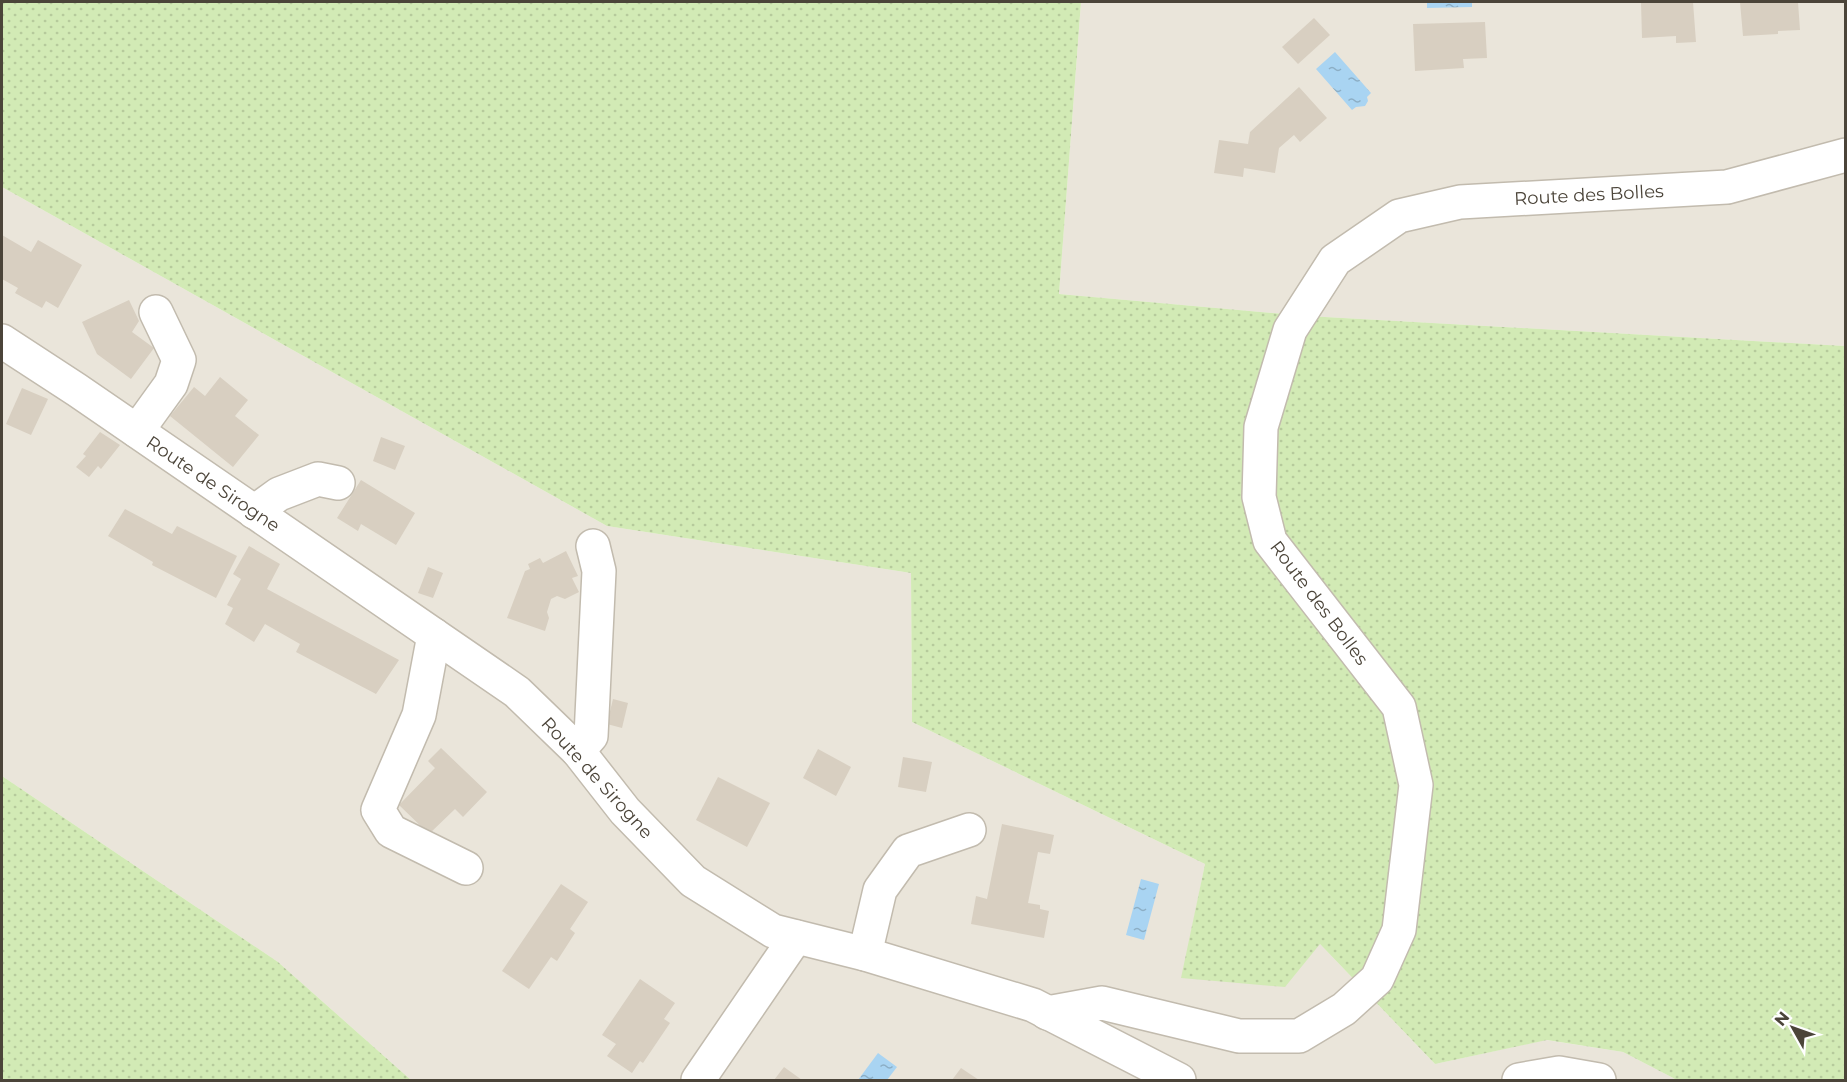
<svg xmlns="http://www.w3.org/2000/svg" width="1847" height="1082" font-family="Montserrat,sans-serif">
  <defs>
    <pattern id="green-dots" width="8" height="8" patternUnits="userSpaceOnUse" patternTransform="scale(1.5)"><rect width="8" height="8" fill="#d2eab5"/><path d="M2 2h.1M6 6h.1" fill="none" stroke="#b6ca9c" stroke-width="1.8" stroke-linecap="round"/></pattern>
    <pattern id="water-ripples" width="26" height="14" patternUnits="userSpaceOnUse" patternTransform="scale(1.5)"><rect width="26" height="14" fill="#a9d4f2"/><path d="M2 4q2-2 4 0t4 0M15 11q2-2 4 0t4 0" fill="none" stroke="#8caec5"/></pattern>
  </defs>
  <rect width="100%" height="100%" fill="#f6f3ec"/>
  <!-- residential -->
  <g fill="#eae5da">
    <path d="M1081 2H1845V346L1307 316 1059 294Z"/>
    <path d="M2 187 607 526 911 573 912 722 1205 864 1182 978 1320 944 1435 1064 1546 1040 1623 1052 1677 1080H411L278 962 2 776Z"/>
  </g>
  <!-- green -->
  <g fill="url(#green-dots)">
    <path d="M2 2H1081L1059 294 1307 316 1845 346V1080H1677L1623 1052 1547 1040 1435 1064 1320 944 1285 987 1181 978 1205 864 912 722 911 573 607 526 2 187Z"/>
    <path d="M2 776 278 962 411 1080H2Z"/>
  </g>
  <!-- water -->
  <g fill="url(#water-ripples)">
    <path d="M1427 2H1472V7L1427 8Z"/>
    <path d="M1335 52 1371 93 1367 97 1368 101 1365 106 1356 107 1352 110 1316 69Z"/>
    <path d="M1141 879 1159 884 1144 940 1126 935Z"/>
    <path d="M878 1053 897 1067 887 1080H858Z"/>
  </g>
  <!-- building -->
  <g fill="#d8cfc1">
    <path d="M1641 2H1693L1696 42 1676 43V36L1642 38Z"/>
    <path d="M1740 2H1798L1800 30 1778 31V34L1743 36Z"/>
    <path d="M1314 18 1330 35 1298 64 1282 47Z"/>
    <path d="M1485 22 1487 58 1463 59 1464 68 1415 71 1413 24Z"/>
    <path d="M1299 87 1327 118 1300 142 1294 135 1279 148 1275 173 1244 168 1243 177 1214 173 1219 140 1248 144 1250 132Z"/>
    <path d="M2 235 31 252 38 240 82 265 58 308 46 301 42 308 15 293 18 288 2 279Z"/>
    <path d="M129 300 139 321 132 332 154 348 131 379 97 354 82 322Z"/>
    <path d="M220 377 248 400 235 416 259 435 233 467 170 416 194 387 205 396Z"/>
    <path d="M22 388 48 399 31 435 6 424Z"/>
    <path d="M100 432 120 445 101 469 98 466 89 477 76 467 86 456 83 454Z"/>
    <path d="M381 437 405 446 395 470 373 461Z"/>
    <path d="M361 480 415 513 396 545 361 524 358 531 337 518Z"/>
    <path d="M125 509 172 534 177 526 237 556 216 598 152 565 153 562 108 536Z"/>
    <path d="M249 546 280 564 267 589 399 660 376 694 296 652 300 644 265 624 254 642 225 624 233 608 227 605 241 579 233 574Z"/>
    <path d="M566 551 578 576 572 578 579 592 565 599 557 596 551 599 547 612 549 618 545 631 507 618 525 571 530 569 528 564 540 558 543 563Z"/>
    <path d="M428 567 443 573 433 598 418 593Z"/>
    <path d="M613 699 628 703 622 728 607 724Z"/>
    <path d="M441 748 487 792 463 817 455 809 429 834 399 805 435 768 428 761Z"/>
    <path d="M818 749 851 767 836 796 803 778Z"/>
    <path d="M903 757 932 762 926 792 898 787Z"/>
    <path d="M718 777 770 803 747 847 696 820Z"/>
    <path d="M1002 824 1054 835 1050 854 1038 852 1028 903 1040 905V909L1049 911 1044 938 971 924 976 896 987 899Z"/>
    <path d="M561 884 588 902 570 929 575 933 557 961 551 957 529 989 502 971Z"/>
    <path d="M640 979 675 1003 664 1019 670 1023 643 1063 640 1061 632 1073 607 1056 616 1044 602 1035Z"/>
    <path d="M784 1067 802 1080H774Z"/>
    <path d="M961 1068 979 1080H952Z"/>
  </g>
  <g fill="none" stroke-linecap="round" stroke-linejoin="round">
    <defs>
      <g id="minor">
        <path d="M2 341 77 390 517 692 578 751 625 811 693 881 773 931 865 954 1033 1005 1179 1080"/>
        <path d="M137 431 171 384 179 360 156 312"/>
        <path d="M254 512 279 494 318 479 338 483"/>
        <path d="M434 635 419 715 378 810 391 831 466 868"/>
        <path d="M578 751 591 736 599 571 593 546"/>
        <path d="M865 954 880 890 908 851 969 830"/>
        <path d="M1047 1013 1102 1003 1239 1036H1299L1344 1009 1377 979 1399 930 1416 785 1399 707 1270 541 1259 497 1261 427 1290 330 1335 260 1399 216 1460 202 1727 187 1846 155"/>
        <path d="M698 1080 796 937"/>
        <path d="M1519 1080 1559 1073 1599 1080"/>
      </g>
    </defs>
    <!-- minor casing -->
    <use href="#minor" stroke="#c2bbae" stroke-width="36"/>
    <!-- minor -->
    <use href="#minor" stroke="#fff" stroke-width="33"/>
  </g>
  <g text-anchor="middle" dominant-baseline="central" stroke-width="6" stroke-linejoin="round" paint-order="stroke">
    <!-- street labels -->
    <g font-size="18" fill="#4b4439" stroke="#fff">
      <text transform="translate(1589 195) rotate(-3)">Route des Bolles</text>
      <text transform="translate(213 484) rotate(34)">Route de Sirogne</text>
      <text transform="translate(1319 603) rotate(53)">Route des Bolles</text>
      <text transform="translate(597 778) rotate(48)">Route de Sirogne</text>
    </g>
  </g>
  <!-- border -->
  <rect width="1847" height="1082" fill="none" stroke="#4b4439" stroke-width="6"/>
  <!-- north arrow -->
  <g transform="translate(1793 1028) rotate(310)" stroke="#ffffff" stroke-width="4.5" paint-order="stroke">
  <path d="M0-4.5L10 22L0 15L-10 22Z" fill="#4b4439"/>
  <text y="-9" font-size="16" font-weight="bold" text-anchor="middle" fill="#4b4439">N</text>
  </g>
</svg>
